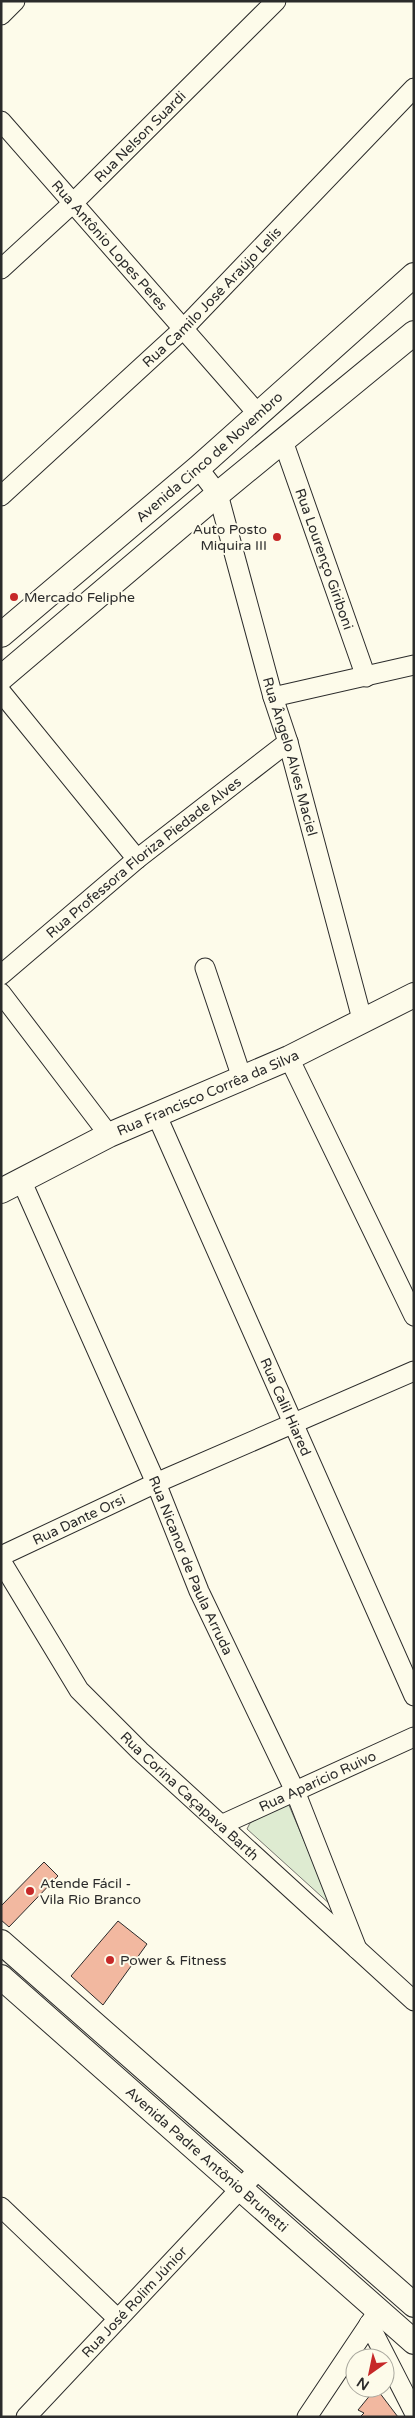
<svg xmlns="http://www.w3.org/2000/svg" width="415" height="2418" font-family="'Varela Round',sans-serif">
  <rect width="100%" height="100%" fill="#fdfbea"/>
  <!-- green -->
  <path fill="#deebd1" stroke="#74746e" d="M288 1803 332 1906 247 1829 250 1823Z"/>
  <!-- building -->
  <g fill="#f2b8a0" stroke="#2b2b2b">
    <path d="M44 1862 58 1876 9 1927 1 1920V1906Z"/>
    <path d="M118 1921 147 1944 103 2005 71 1976Z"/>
    <path d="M376 2388 398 2417H360L364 2413 358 2410Z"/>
  </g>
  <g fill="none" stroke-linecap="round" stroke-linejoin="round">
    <defs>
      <g id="minor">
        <path d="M1 15 15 1"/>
        <path id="s1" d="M1 121 258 414"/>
        <path id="s2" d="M1 269 74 202 276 1"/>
        <path id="s3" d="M283 441 366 677"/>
        <path id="s4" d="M198 468 218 494 273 697 288 742 362 1019"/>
        <path id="s5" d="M1 496 183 329 414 88"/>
        <path d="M1 692 137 859"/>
        <path d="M273 697 414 665"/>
        <path d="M205 968 242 1078"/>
        <path id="s6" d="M1 975 137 859 288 742"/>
        <path d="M1 993 109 1135"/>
        <path d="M289 1058 414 1316"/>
        <path id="s7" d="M157 1116 414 1696"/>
        <path id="s8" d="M22 1182 156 1483 199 1591 295 1791 357 1949"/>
        <path id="s9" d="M1 1556 156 1483 414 1371"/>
        <path id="s10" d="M1 1561 79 1690 140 1751 414 2001"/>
        <path id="s11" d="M221 1825 414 1737"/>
        <path d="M1 2207 118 2319"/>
        <path d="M369 2324 414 2412"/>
        <path id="s12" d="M26 2417 259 2169"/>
        <path d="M307 2417 378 2311"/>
      </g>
      <g id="major">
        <path id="s13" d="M1 635 198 468 414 275"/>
        <path d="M1 678 218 494 414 333"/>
        <path id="s14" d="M1 1191 109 1135 289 1058 414 995"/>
        <path d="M1 1942 414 2305"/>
        <path id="s15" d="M1 1977 414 2342"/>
      </g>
    </defs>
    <!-- minor casing -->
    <use href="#minor" stroke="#2b2b2b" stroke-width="21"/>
    <!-- major casing -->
    <use href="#major" stroke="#2b2b2b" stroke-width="26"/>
    <!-- minor -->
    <use href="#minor" stroke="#fdfbea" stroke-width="19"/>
    <!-- major -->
    <use href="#major" stroke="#fdfbea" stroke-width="24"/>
  </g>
  <!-- markers -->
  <g fill="#c62828" stroke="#fdfbea" stroke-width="2">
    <circle cx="277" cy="537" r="5"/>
    <circle cx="14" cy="597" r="5"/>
    <circle cx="30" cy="1891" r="5"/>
    <circle cx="110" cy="1960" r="5"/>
  </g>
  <g text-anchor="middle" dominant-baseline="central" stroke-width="4" stroke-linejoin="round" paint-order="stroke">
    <!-- street labels -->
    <g font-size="14" fill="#2b2b2b" stroke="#fdfbea">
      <text stroke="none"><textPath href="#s2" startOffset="192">Rua Nelson Suardi</textPath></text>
      <text stroke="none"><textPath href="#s1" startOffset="165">Rua Antônio Lopes Peres</textPath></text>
      <text stroke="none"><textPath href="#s5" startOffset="290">Rua Camilo José Araújo Lelis</textPath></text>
      <text stroke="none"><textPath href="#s13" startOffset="274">Avenida Cinco de Novembro</textPath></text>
      <text stroke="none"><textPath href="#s3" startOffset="125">Rua Lourenço Giriboni</textPath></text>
      <text stroke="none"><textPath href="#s4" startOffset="305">Rua Ângelo Alves Maciel</textPath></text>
      <text stroke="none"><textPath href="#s6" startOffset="185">Rua Professora Floriza Piedade Alves</textPath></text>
      <text stroke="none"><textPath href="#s14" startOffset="229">Rua Francisco Corrêa da Silva</textPath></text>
      <text stroke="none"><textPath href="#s7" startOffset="318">Rua Calil Hiared</textPath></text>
      <text stroke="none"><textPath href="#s9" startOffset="86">Rua Dante Orsi</textPath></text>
      <text stroke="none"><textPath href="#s8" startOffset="419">Rua Nicanor de Paula Arruda</textPath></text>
      <text stroke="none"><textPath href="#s11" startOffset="106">Rua Aparício Ruivo</textPath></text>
      <text stroke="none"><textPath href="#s10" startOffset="304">Rua Corina Caçapava Barth</textPath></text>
      <text stroke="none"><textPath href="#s15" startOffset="275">Avenida Padre Antônio Brunetti</textPath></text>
      <text stroke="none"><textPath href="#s12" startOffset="158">Rua José Rolim Júnior</textPath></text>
    </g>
    <!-- poi labels -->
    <g font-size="14" fill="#2b2b2b" stroke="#fdfbea" text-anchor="start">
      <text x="267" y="529" text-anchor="end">Auto Posto<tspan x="267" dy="16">Miquira III</tspan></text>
      <text x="24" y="597">Mercado Feliphe</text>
      <text x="40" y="1883">Atende Fácil -<tspan x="40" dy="16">Vila Rio Branco</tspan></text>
      <text x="120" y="1960">Power &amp; Fitness</text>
    </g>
  </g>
  <!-- border -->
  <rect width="415" height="2418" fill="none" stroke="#2b2b2b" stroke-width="5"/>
  <!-- north arrow -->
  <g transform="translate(370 2373) rotate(213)"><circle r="24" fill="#fdfbea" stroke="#a9a89e"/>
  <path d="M0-4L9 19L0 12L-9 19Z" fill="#c62828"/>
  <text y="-8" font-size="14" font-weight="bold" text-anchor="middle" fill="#2b2b2b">N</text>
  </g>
</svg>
